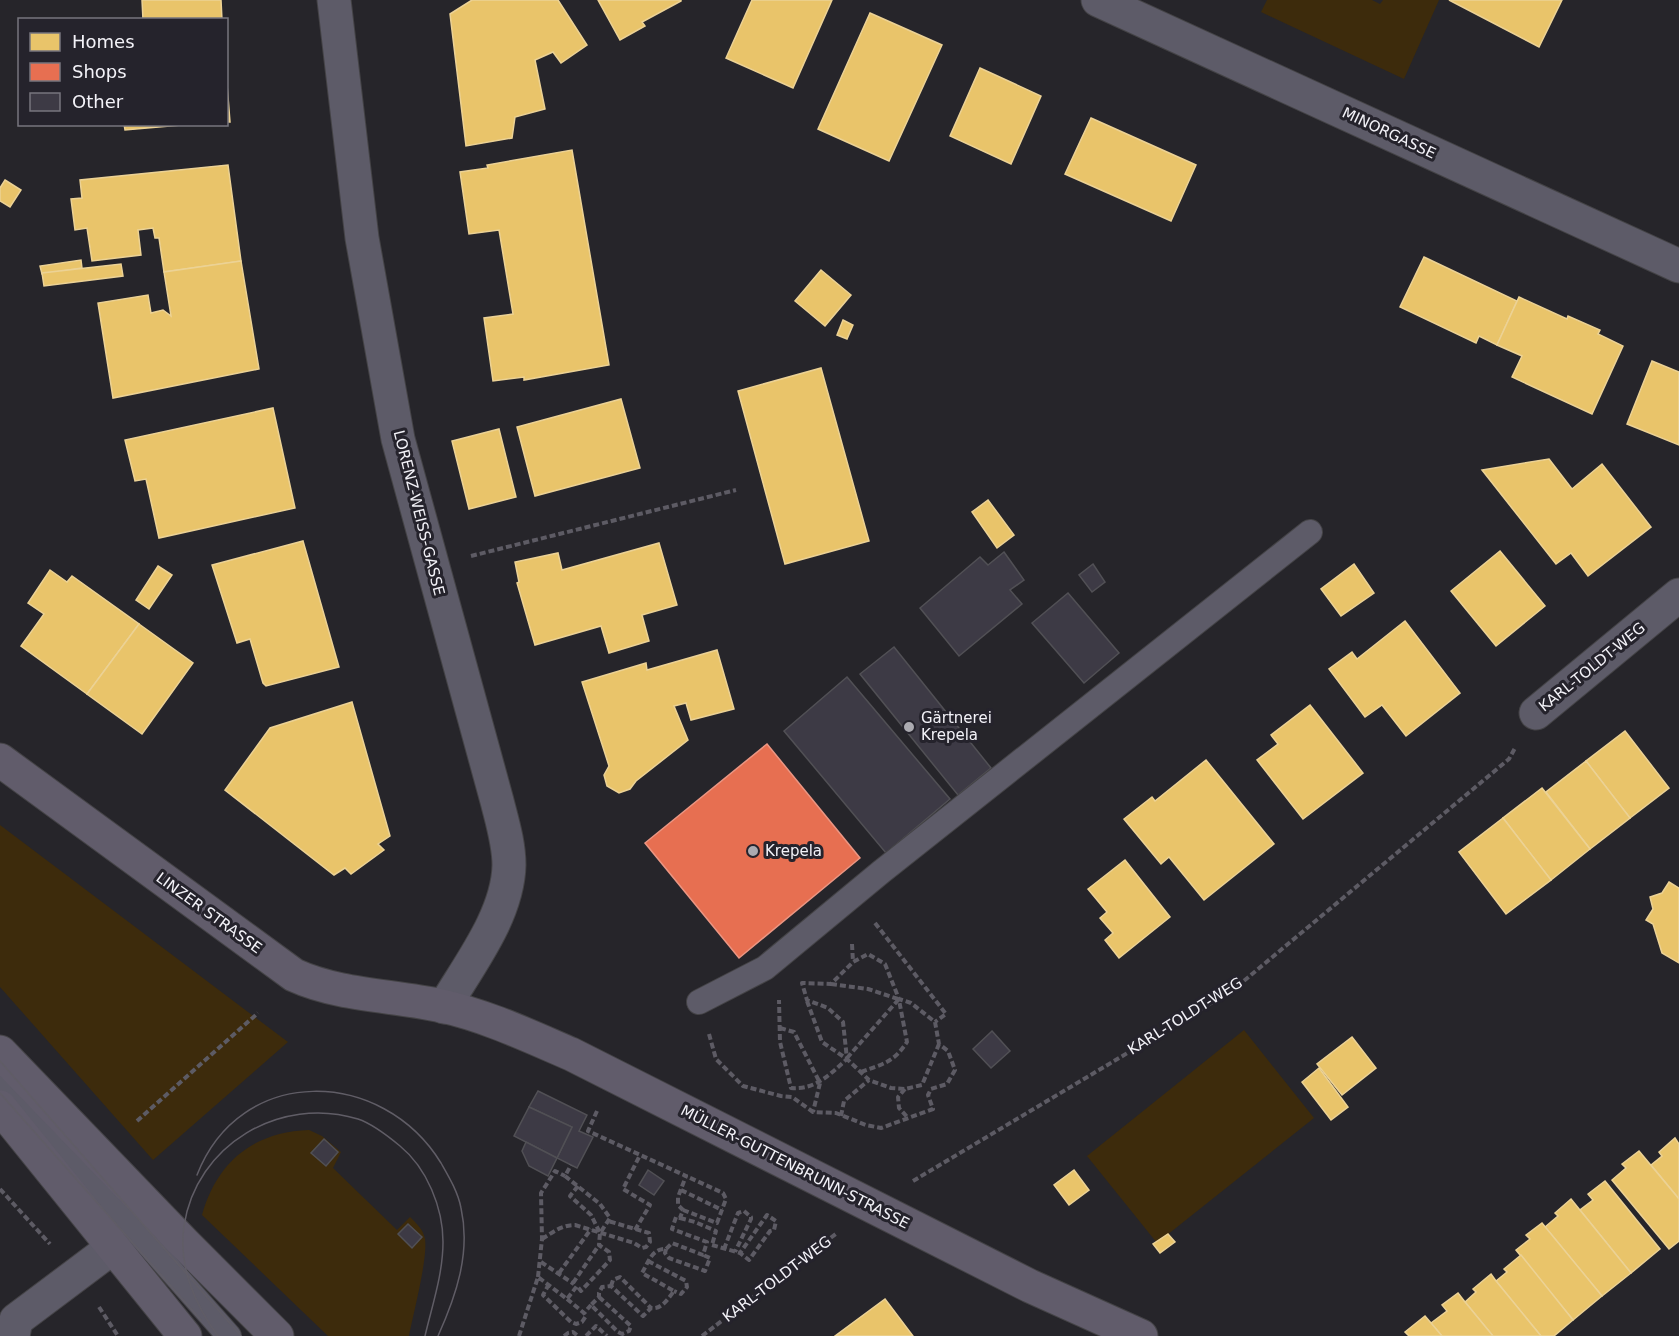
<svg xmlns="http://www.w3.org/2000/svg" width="1679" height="1336" font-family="'DejaVu Sans',sans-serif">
  <rect width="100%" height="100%" fill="#26252a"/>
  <!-- green -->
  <g fill="#3d2b0c">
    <path d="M1267 0H1372L1380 4 1383 0H1439L1404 79 1261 12Z"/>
    <path d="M0 825 288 1042 153 1160 0 987Z"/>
    <path d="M1244 1030 1314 1118 1157 1243 1087 1156Z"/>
    <path d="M309 1130 322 1136 341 1152 333 1168 397 1230 410 1217C417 1224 423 1229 425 1239 428 1258 413 1315 409 1336H328L202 1215C217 1162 253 1132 309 1130Z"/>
  </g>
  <!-- homes -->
  <g fill="#e9c46a" stroke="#ecd295" stroke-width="1.5">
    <path d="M142 0H221L222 20H143Z"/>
    <path d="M472 0H558L587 45 561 63 553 52 535 60 545 109 515 117 512 138 466 146 450 14Z"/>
    <path d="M598 0H681V1L642 22 645 26 620 40Z"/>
    <path d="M752 0H832L793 88 726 58Z"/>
    <path d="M1449 0H1562L1539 47Z"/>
    <path d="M870 13 942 45 889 161 818 129Z"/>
    <path d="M980 68 1041 96 1011 164 950 136Z"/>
    <path d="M226 72 230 122H226Z"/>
    <path d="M1091 118 1196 165 1171 221 1065 174Z"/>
    <path d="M124 124H193L125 130Z"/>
    <path d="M572 150 609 365 524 380V377L493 381 484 318 513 314 499 230 469 234 460 172 488 168 487 165Z"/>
    <path d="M228 165 241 261 164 272 159 238H155L153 228 138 230 141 255 92 261 87 228 75 230 71 199 82 198 80 180Z"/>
    <path d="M5 180 21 190 10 207 0 201V188Z"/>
    <path d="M1424 257 1517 301 1497 345 1479 336 1476 343 1400 307Z"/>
    <path d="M81 260 82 268 42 274 40 266Z"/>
    <path d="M241 261 259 369 113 398 98 303 148 295 151 313 163 310 171 316 164 272Z"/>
    <path d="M121 264 123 276 44 286 42 273Z"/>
    <path d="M821 270 851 295 825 326 795 301Z"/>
    <path d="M1519 297 1567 319 1568 316 1600 330 1598 334 1623 346 1592 414 1512 377 1522 356 1497 345Z"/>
    <path d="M843 320 853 325 847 339 837 335Z"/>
    <path d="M1652 361 1679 372V445L1627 424Z"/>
    <path d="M821 368 869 541 785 564 738 391Z"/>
    <path d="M621 399 640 468 535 496 517 427Z"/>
    <path d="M273 408 295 508 159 538 146 479 135 481 125 440Z"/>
    <path d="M499 429 516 497 469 509 452 441Z"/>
    <path d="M1549 459 1572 489 1602 464 1651 527 1588 576 1571 553 1556 564 1482 470Z"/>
    <path d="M988 500 1014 535 997 548 972 512Z"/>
    <path d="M303 541 339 667 266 686 263 683 250 639 237 643 212 565Z"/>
    <path d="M659 543 677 605 642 615 649 641 609 653 601 626 535 645 517 583 519 582 515 562 558 553 562 570Z"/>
    <path d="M1500 551 1545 606 1496 646 1451 591Z"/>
    <path d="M1354 564 1374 593 1341 616 1321 589Z"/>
    <path d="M158 566 172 575 149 609 136 600Z"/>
    <path d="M50 570 67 582 72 576 139 624 87 694 21 646 44 614 28 603Z"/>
    <path d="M1405 621 1460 693 1406 736 1382 705 1365 717 1329 669 1352 652 1357 659Z"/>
    <path d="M139 624 193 663 142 734 87 694Z"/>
    <path d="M717 650 734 709 691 720 686 703 674 706 688 740 636 781 630 789 619 793 607 786 604 775 609 766 582 682 646 663 647 670Z"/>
    <path d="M352 702 390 836 378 844 384 850 351 874 345 868 334 875 225 790 270 728Z"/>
    <path d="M1310 705 1363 773 1303 819 1257 760 1278 744 1271 735Z"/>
    <path d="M1625 731 1669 788 1630 818 1586 761Z"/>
    <path d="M1206 760 1274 844 1204 900 1169 857 1161 864 1124 819 1152 797 1155 801Z"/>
    <path d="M1586 761 1630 818 1590 849 1546 792Z"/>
    <path d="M1542 788 1590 849 1551 880 1503 818Z"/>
    <path d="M1503 818 1551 880 1506 914 1459 852Z"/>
    <path d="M1125 860 1170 917 1119 958 1105 940 1113 933 1100 918 1107 912 1088 889Z"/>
    <path d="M1669 882 1679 888V963L1662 953 1653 924 1646 920 1653 909 1650 897 1662 893Z"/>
    <path d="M1352 1037 1376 1068 1342 1095 1317 1064Z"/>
    <path d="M1319 1068 1348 1107 1331 1120 1302 1082Z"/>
    <path d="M1675 1138 1679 1144V1199L1651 1165 1662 1156 1659 1152Z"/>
    <path d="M1639 1151 1679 1199V1241L1669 1249 1612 1180 1626 1168 1622 1164Z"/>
    <path d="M1074 1170 1089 1190 1069 1205 1054 1185Z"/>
    <path d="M1605 1181 1660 1249 1631 1273 1580 1210 1593 1200 1588 1194Z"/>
    <path d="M1571 1199 1631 1273 1602 1296 1545 1227 1558 1216 1555 1213Z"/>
    <path d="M1542 1223 1602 1296 1573 1320 1516 1250 1530 1239 1526 1235Z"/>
    <path d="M1168 1234 1175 1242 1160 1253 1153 1244Z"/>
    <path d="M1521 1255 1573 1320 1554 1336H1541L1496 1281 1507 1272 1504 1269Z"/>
    <path d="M1491 1274 1496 1281 1541 1336H1493L1465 1302 1476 1292 1473 1289Z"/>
    <path d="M1458 1293 1465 1302 1493 1336H1442L1431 1323 1447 1311 1442 1305Z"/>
    <path d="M885 1299 913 1336H835Z"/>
    <path d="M1425 1316 1431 1323 1442 1336H1409L1405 1332Z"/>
  </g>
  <!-- shops -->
  <path fill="#e76f51" stroke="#eb9683" stroke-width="1.5" d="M767 744 860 858 739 958 645 843Z"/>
  <!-- building -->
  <g fill="#3d3a45" stroke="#515055" stroke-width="1.5">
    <path d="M1004 552 1024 580 1010 590 1022 604 959 656 920 608 980 557 988 565Z"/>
    <path d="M1093 564 1105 582 1092 592 1079 575Z"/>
    <path d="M1068 593 1119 653 1084 683 1032 623Z"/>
    <path d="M894 647 991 768 958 795 860 674Z"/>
    <path d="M847 677 950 799 886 853 784 731Z"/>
    <path d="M992 1031 1010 1051 991 1068 973 1049Z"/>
    <path d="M538 1091 587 1115 579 1131 593 1137 577 1168 557 1158 572 1127 529 1107Z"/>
    <path d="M529 1107 572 1127 557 1158 514 1136Z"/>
    <path d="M324 1139 338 1152 326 1166 311 1153Z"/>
    <path d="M526 1142 557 1158 548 1176 529 1166 522 1151Z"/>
    <path d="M648 1170 664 1181 654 1195 639 1185Z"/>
    <path d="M408 1224 422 1237 412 1248 398 1234Z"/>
  </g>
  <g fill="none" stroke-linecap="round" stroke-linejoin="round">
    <defs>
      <g id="lane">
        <path d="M699 1002 765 968 881 872 1310 532"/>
        <path d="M0 1077 229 1336"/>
      </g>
      <g id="street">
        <path d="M334 0 362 238 398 439 497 801C502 821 509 843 509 865 508 915 469 965 444 1007"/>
        <path d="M1098 0 1679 266"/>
        <path d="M1536 713 1679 595"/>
        <path d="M13 1336 16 1320 112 1248"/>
      </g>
      <g id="secondary">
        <path d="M0 760 294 975C340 996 393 995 442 1006 487 1016 529 1036 571 1054L1030 1286 1141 1336"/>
        <path d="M0 1052 184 1243 277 1336"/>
        <path d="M0 1107 185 1336"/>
      </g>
    </defs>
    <!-- lane casing -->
    <use href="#lane" stroke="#444346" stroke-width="26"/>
    <!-- street casing -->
    <use href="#street" stroke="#444346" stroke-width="35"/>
    <!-- secondary casing -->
    <use href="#secondary" stroke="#444346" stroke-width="35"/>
    <!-- path -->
    <g stroke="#5d5b64" stroke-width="4" stroke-dasharray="6 3" stroke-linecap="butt">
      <path d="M471 556 736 490"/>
      <path d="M875 923 946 1014 935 1022"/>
      <path d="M852 944 853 962"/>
      <path d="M831 984 868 989 898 999"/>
      <path d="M807 1001 822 1042 847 1059 869 1080 891 1088 905 1089 922 1085 939 1044"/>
      <path d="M780 1028 794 1032 820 1083 813 1112"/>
      <path d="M709 1034 716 1059 743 1086 781 1096 792 1097 813 1112 836 1113 866 1125 881 1128 933 1109 928 1095 931 1089 947 1084 955 1070 948 1051 939 1044 935 1022 911 1003 899 999 885 964 868 954 853 962 831 984 802 983 807 1000 828 1008 843 1022 847 1059C830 1074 816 1090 791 1088L780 1042 779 1000"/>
      <path d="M847 1058 899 999"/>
      <path d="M861 1072C883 1064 894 1062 907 1042L899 1000"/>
      <path d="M905 1089 898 1097 899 1108 908 1118"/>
      <path d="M597 1111 588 1131 686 1176 678 1197V1205L683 1210 680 1218 676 1217 672 1229 707 1242 703 1255 672 1243 666 1249C652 1248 648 1263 642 1273L674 1291C668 1299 661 1310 651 1308L643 1316 611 1286 602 1287 599 1293V1297L591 1305 618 1332 622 1334 621 1336"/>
      <path d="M841 1116 844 1101 869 1080"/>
      <path d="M137 1121 258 1013"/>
      <path d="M913 1181 1233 990 1509 759 1515 748"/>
      <path d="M578 1186 570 1196 591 1215 600 1233"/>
      <path d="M0 1189 50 1244"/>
      <path d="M681 1190 722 1210"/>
      <path d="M683 1210 717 1223 726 1199 723 1193 686 1176"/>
      <path d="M680 1218 695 1222 716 1231 712 1245"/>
      <path d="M635 1230 650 1205 623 1189 640 1155"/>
      <path d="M542 1239C553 1232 562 1225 575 1225L634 1243 642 1248 646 1247 650 1242 649 1233 608 1221"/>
      <path d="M712 1245 740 1253 749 1260 770 1231 774 1230 776 1221 767 1215 740 1253"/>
      <path d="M666 1249 665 1253 669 1258 705 1271 710 1258 703 1255"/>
      <path d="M724 1249 738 1213 744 1211 751 1217V1219L735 1252"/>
      <path d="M648 1261 686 1281 687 1287 681 1294 674 1291"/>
      <path d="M541 1262 574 1284"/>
      <path d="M559 1273 591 1229"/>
      <path d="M538 1277 542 1239 541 1193 555 1171 565 1176"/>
      <path d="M573 1283 599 1245"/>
      <path d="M549 1284 543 1295 571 1322 576 1324 582 1322 586 1316 584 1313"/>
      <path d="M611 1286 613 1280 620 1277 651 1308"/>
      <path d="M599 1297 631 1326 629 1331 622 1334"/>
      <path d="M567 1299 584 1313 591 1305"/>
      <path d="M99 1307 118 1336"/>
      <path d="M519 1336 538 1277 567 1299 577 1286 581 1291 610 1260 609 1252 599 1245 600 1233 610 1218 600 1204 565 1176 571 1165"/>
      <path d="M564 1336 568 1333 573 1332 578 1336"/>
      <path d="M586 1336 596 1326 607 1336"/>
      <path d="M702 1336 837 1233"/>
    </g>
    <!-- lane -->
    <use href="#lane" stroke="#5d5b68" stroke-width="24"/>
    <!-- street -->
    <use href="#street" stroke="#5d5b68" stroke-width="33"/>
    <!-- secondary -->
    <use href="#secondary" stroke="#615c6b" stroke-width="33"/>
    <!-- tram -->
    <g stroke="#605d66" stroke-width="1.5">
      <path d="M0 1061 241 1336"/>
      <path d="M0 1093 201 1320"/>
      <path d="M197 1175C240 1064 382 1067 441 1163 449 1177 458 1192 461 1208 471 1253 456 1296 438 1336"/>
      <path d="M218 1336C195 1305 178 1266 184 1226 196 1145 280 1095 358 1119 373 1124 388 1136 400 1146 427 1168 443 1208 443 1242 443 1274 432 1306 425 1336"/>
    </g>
  </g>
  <!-- markers -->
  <g fill="#abaab0" stroke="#25232c" stroke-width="2">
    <circle cx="909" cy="727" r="6"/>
    <circle cx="753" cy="851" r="6"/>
  </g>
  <g text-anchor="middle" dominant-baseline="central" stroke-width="6" stroke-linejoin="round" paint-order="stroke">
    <!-- street labels -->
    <g font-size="15" fill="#f3f2f8" stroke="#25232c">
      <text transform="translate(1389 133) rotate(25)">MINORGASSE</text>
      <text transform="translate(419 513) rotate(76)">LORENZ-WEISS-GASSE</text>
      <text transform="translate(1592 667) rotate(-39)">KARL-TOLDT-WEG</text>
      <text transform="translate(209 913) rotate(36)">LINZER STRASSE</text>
      <text transform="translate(1185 1016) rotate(-32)">KARL-TOLDT-WEG</text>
      <text transform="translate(795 1167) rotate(27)">MÜLLER-GUTTENBRUNN-STRASSE</text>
      <text transform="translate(777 1279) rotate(-37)">KARL-TOLDT-WEG</text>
    </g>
    <!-- poi labels -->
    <g font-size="15" fill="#f3f2f8" stroke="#25232c" text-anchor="start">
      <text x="921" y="718">Gärtnerei<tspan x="921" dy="17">Krepela</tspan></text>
      <text x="765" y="851">Krepela</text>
    </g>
  </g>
  <!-- legend -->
  <rect x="18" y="18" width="210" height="108" fill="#25232c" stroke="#77767e" stroke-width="1.5"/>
  <rect x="30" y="33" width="30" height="18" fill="#e9c46a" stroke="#77767e" stroke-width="1.5"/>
  <text x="72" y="48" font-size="18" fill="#f3f2f8">Homes</text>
  <rect x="30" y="63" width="30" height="18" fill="#e76f51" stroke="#77767e" stroke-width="1.5"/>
  <text x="72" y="78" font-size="18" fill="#f3f2f8">Shops</text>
  <rect x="30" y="93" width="30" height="18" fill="#3d3a45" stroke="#77767e" stroke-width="1.5"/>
  <text x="72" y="108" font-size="18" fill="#f3f2f8">Other</text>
</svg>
